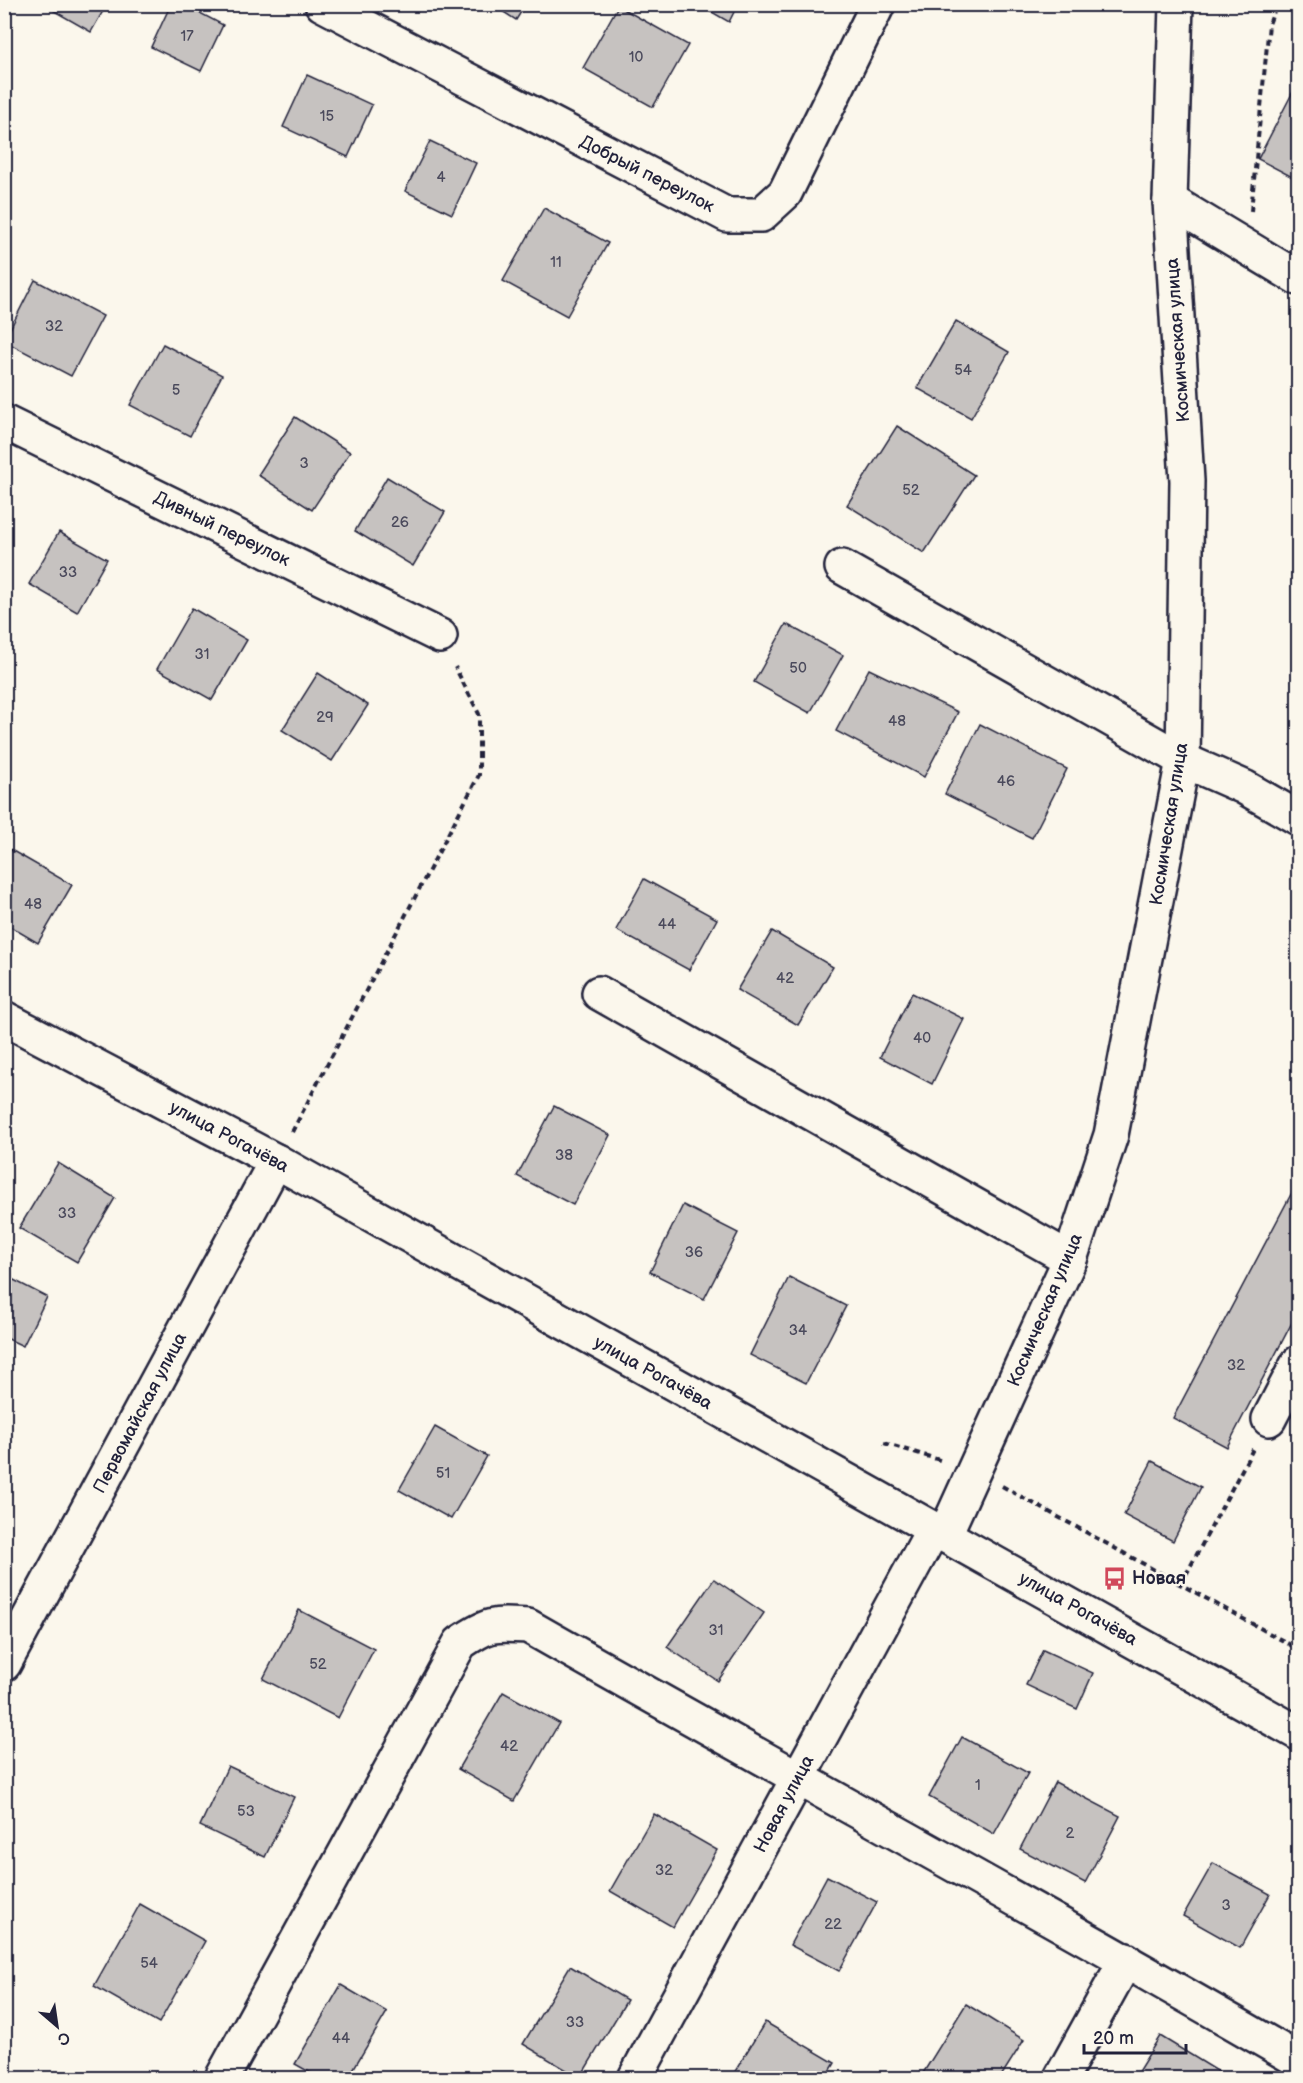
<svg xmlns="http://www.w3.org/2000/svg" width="1303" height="2083" font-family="'Balsamiq Sans',sans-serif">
  <rect width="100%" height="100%" fill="#fbf7ec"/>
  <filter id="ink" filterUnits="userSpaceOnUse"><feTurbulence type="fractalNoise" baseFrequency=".0167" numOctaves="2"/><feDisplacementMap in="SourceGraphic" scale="12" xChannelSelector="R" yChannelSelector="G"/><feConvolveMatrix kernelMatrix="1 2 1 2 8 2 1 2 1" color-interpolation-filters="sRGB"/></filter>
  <g filter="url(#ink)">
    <!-- building -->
    <g fill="#c6c2c0" stroke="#22223b" stroke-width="1.5">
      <path d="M42 4H107L91 32Z"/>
      <path d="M171 4H183L223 25 201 71 151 47Z"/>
      <path d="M491 4H526L516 20Z"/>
      <path d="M698 4H738L729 22Z"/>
      <path d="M618 6 688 45 653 107 583 68Z"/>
      <path d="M307 75 372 105 348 157 283 127Z"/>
      <path d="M1298 82V180L1258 159Z"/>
      <path d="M430 141 476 163 452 214 405 191Z"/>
      <path d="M544 208 608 243 567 316 503 281Z"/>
      <path d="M35 280 103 316 71 376 4 341Z"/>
      <path d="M956 321 1009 352 971 418 917 388Z"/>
      <path d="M163 344 222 375 190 436 130 405Z"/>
      <path d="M295 417 350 452 312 510 258 475Z"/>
      <path d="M897 426 974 475 924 553 847 505Z"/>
      <path d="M387 477 445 512 413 566 355 531Z"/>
      <path d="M59 532 107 559 77 612 29 584Z"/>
      <path d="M192 608 247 640 212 700 157 669Z"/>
      <path d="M786 624 843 655 810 713 754 682Z"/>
      <path d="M869 669 958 712 924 777 836 731Z"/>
      <path d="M318 673 368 705 332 761 282 730Z"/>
      <path d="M980 724 1067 769 1032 838 945 794Z"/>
      <path d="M4 846 72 885 38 943 4 923Z"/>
      <path d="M644 879 717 919 689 970 616 930Z"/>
      <path d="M772 931 833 967 798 1025 737 990Z"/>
      <path d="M912 993 964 1019 932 1084 880 1057Z"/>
      <path d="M554 1106 610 1135 573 1205 517 1176Z"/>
      <path d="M58 1163 115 1198 77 1262 19 1228Z"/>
      <path d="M1298 1181V1311L1227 1447 1173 1418Z"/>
      <path d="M683 1205 738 1233 704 1299 650 1272Z"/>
      <path d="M4 1275 47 1297 23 1346 4 1337Z"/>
      <path d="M789 1277 846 1306 806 1383 750 1355Z"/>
      <path d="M435 1427 487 1456 451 1519 399 1490Z"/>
      <path d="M1152 1461 1201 1487 1173 1541 1124 1515Z"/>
      <path d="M714 1579 764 1613 718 1681 667 1647Z"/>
      <path d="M299 1610 374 1649 338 1718 263 1679Z"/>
      <path d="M1043 1650 1093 1673 1077 1709 1026 1685Z"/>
      <path d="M503 1692 559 1723 514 1801 458 1769Z"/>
      <path d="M962 1737 1028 1773 994 1834 929 1797Z"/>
      <path d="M228 1766 294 1797 265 1857 200 1826Z"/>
      <path d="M1055 1782 1120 1816 1085 1883 1020 1849Z"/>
      <path d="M654 1814 717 1850 673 1927 610 1891Z"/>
      <path d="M1213 1863 1270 1894 1240 1948 1183 1916Z"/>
      <path d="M827 1876 877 1902 839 1971 790 1945Z"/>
      <path d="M140 1904 205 1941 159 2023 94 1986Z"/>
      <path d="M570 1966 627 2000 580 2078 523 2044Z"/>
      <path d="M341 1985 387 2012 348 2078H320L295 2064Z"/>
      <path d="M966 2004 1024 2040 1000 2078H920Z"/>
      <path d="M765 2022 835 2063 826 2078H731Z"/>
      <path d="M1160 2036 1219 2072 1215 2078H1134Z"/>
    </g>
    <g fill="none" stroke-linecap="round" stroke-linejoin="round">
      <defs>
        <g id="minor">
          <path d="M322 4 727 215H761L785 193 878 4"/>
          <path d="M1170 201 1298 278"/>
          <path d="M4 422 440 636"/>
          <path d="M842 567 1183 760 1244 787 1298 818"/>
          <path d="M599 993 1070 1259"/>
          <path d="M4 1018 276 1161 1298 1733"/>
          <path d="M1269 1419 1298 1363"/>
          <path d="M945 1534 1070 1259 1111 1135 1183 760 1187 481 1170 201 1176 4"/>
          <path d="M4 1664 276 1161"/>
          <path d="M222 2078 460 1643C489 1623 493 1624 528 1626 784 1772 1044 1912 1298 2060"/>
          <path d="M635 2078 933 1530"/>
          <path d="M1061 2078 1126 1960"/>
        </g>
      </defs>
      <!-- minor casing -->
      <use href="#minor" stroke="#22223b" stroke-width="38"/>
      <!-- path -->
      <g stroke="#22223b" stroke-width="4" stroke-dasharray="6 4.5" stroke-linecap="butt">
        <path d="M1251 211 1269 24 1277 4"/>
        <path d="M292 1132 479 775V714L455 667"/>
        <path d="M884 1443 943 1461"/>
        <path d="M1002 1486 1298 1649"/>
        <path d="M1181 1584 1253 1449"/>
      </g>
      <!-- minor -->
      <use href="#minor" stroke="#fbf7ec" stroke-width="33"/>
    </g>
  </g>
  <!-- icons -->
  <defs>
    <symbol id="bus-bare" viewBox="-9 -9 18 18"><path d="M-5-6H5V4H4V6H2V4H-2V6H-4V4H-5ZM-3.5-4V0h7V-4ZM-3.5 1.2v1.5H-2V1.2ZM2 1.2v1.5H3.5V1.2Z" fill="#d1495b" stroke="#fbf7ec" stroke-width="2.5" paint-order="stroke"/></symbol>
  </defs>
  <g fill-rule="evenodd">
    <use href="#bus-bare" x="1098" y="1562" width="33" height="33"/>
  </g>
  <g text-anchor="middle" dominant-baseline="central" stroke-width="5" stroke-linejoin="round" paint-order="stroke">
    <!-- number labels -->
    <g font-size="15" fill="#4b4a5c">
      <text x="187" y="36">17</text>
      <text x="636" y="57">10</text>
      <text x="327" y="116">15</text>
      <text x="441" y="177">4</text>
      <text x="556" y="262">11</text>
      <text x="54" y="326">32</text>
      <text x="963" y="370">54</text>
      <text x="176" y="390">5</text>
      <text x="304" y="463">3</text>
      <text x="911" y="490">52</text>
      <text x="400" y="522">26</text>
      <text x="68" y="572">33</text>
      <text x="202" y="654">31</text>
      <text x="798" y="668">50</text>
      <text x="325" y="717">29</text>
      <text x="897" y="721">48</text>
      <text x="1006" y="781">46</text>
      <text x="33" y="904">48</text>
      <text x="667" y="924">44</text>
      <text x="785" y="978">42</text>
      <text x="922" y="1038">40</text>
      <text x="564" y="1155">38</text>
      <text x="67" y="1213">33</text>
      <text x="694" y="1252">36</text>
      <text x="798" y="1330">34</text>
      <text x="1236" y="1365">32</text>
      <text x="443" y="1473">51</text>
      <text x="716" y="1630">31</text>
      <text x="318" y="1664">52</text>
      <text x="509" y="1746">42</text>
      <text x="978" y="1785">1</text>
      <text x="246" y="1811">53</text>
      <text x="1070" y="1833">2</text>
      <text x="664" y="1870">32</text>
      <text x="1226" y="1905">3</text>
      <text x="833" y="1924">22</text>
      <text x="149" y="1963">54</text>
      <text x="575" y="2022">33</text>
      <text x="341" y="2038">44</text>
    </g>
    <!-- street labels -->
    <g font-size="18" fill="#22223b" stroke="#fbf7ec">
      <text transform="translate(647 174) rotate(27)">Добрый переулок</text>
      <text transform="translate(1178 340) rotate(-94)">Космическая улица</text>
      <text transform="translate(222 529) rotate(26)">Дивный переулок</text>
      <text transform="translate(1169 824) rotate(-81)">Космическая улица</text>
      <text transform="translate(229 1137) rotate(28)">улица Рогачёва</text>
      <text transform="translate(1045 1310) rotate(-67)">Космическая улица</text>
      <text transform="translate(653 1373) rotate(29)">улица Рогачёва</text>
      <text transform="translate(140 1413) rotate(-62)">Первомайская улица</text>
      <text transform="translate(1078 1609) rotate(29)">улица Рогачёва</text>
      <text transform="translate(784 1804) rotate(-62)">Новая улица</text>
    </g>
    <!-- poi labels -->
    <g font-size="18" font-weight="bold" fill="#22223b" stroke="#fbf7ec" text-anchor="start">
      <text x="1132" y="1578">Новая</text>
    </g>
  </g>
  <!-- margin -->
  <rect width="1303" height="2083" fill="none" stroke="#fbf7ec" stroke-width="24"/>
  <rect x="12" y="12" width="1279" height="2059" fill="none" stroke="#22223b" stroke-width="2" filter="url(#ink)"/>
  <!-- north arrow -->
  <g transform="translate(57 2026) rotate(151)" stroke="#fbf7ec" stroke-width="4.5" paint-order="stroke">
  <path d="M0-4.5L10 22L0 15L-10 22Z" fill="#22223b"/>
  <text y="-9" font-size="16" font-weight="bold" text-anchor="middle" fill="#22223b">С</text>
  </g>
  <!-- scale -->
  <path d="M1084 2044v9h102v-9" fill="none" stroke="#22223b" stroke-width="3"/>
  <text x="1093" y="2044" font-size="18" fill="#22223b" stroke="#fbf7ec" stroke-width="4.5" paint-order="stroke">20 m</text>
</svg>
